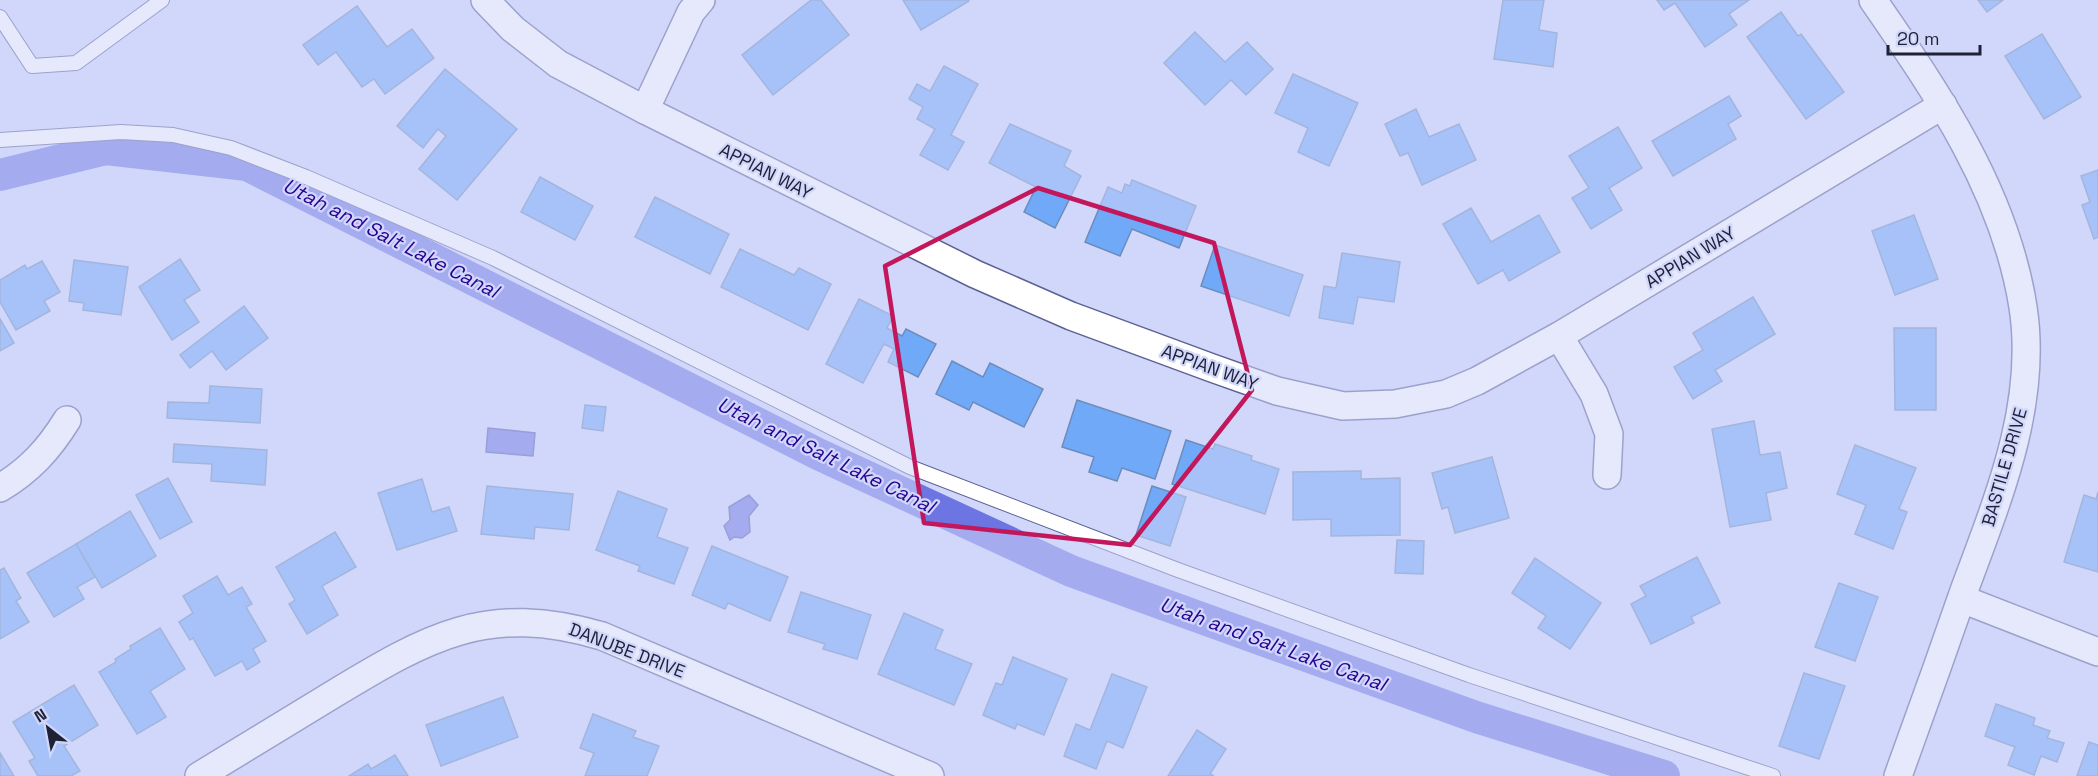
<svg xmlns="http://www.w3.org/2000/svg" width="2098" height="776" font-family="'Space Grotesk',sans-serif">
  <rect width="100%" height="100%" fill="#d1d7fa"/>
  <!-- water -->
  <g fill="#6d75e3" stroke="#565caf" stroke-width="1.5">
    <path d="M488 428 535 433 533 456 486 452Z"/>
    <path d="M749 495 758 505 749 516 750 532 742 538 734 537 730 540 724 526 730 520 729 507Z"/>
  </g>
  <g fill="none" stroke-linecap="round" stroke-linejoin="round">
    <!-- canal -->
    <path stroke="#6d75e3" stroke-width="32" d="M0 175 106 149 247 165 818 454 1071 571 1476 717 1664 776"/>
  </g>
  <!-- building -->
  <g fill="#71a9f9" stroke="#6c8cbb" stroke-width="1.5">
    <path d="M811 0H821L849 35 773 95 742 55Z"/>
    <path d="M903 0H968L969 1 921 30Z"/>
    <path d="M1503 0H1544L1539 30 1557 33 1553 67 1494 59Z"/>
    <path d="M1657 0H1749L1729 14 1737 25 1705 47 1675 3 1664 10Z"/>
    <path d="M1978 0H2003L1987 12Z"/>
    <path d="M357 6 387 47 412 29 434 58 385 94 374 79 362 87 336 52 318 65 303 45Z"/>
    <path d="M1781 12 1798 36 1801 34 1844 92 1806 119 1747 37Z"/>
    <path d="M1195 32 1225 62 1247 42 1273 69 1246 95 1231 80 1205 105 1164 63Z"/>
    <path d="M2042 34 2081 97 2044 119 2005 56Z"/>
    <path d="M944 66 978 84 951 135 964 142 948 170 920 155 935 129 917 119 923 107 909 99 917 84 930 91Z"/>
    <path d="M445 69 517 129 457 200 419 169 446 136 438 129 423 148 397 126Z"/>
    <path d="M1293 74 1358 103 1329 166 1298 152 1308 128 1275 113Z"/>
    <path d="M1729 96 1741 116 1728 124 1736 139 1673 176 1652 141Z"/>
    <path d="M1416 109 1429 137 1459 124 1476 160 1422 185 1408 153 1400 156 1385 124Z"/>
    <path d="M1010 124 1071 151 1064 166 1081 176 1055 228 1024 212 1036 187 989 163Z"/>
    <path d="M1618 127 1642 168 1609 188 1622 210 1591 229 1572 198 1589 188 1569 156Z"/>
    <path d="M2098 170V237L2094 239 2082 205 2090 202 2081 176Z"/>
    <path d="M540 177 593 206 575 240 521 212Z"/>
    <path d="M1132 180 1196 206 1179 248 1132 229 1120 256 1085 242 1108 187 1122 193 1125 184 1130 186Z"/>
    <path d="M655 197 729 234 710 274 635 237Z"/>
    <path d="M1471 208 1491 242 1539 215 1560 252 1509 281 1503 270 1478 284 1443 224Z"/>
    <path d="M1914 215 1938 279 1895 295 1872 231Z"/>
    <path d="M1215 245 1303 275 1289 316 1201 286Z"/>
    <path d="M740 249 794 275 799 268 831 284 808 330 721 287Z"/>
    <path d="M1342 253 1400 262 1394 302 1358 297 1353 324 1319 318 1324 286 1336 288Z"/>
    <path d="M180 259 200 290 184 300 199 322 172 340 139 287Z"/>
    <path d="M74 260 128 267 121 315 83 310 84 303 69 301Z"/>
    <path d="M42 261 60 292 44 301 50 311 16 330 0 302V280L25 265 27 269Z"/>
    <path d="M1753 297 1775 334 1715 370 1722 381 1693 399 1674 367 1703 350 1693 333Z"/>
    <path d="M859 299 893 316 887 328 902 336 906 329 936 344 918 377 888 362 894 349 884 344 863 383 826 364Z"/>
    <path d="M244 306 268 338 226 370 212 351 190 368 180 355Z"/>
    <path d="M0 319 14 343 0 351Z"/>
    <path d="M1894 328H1936V410H1895Z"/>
    <path d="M952 361 983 377 990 363 1043 389 1024 427 973 402 969 410 936 394Z"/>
    <path d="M210 386 262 389 260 423 167 418 168 402 209 403Z"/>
    <path d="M1077 400 1171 431 1155 479 1122 468 1117 481 1089 472 1094 457 1062 447Z"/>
    <path d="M585 405 606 407 603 431 582 428Z"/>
    <path d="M1754 421 1760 455 1780 452 1787 488 1766 493 1771 520 1730 527 1712 429Z"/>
    <path d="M1186 440 1213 449 1215 444 1252 456 1251 460 1279 469 1265 514 1172 484Z"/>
    <path d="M174 444 267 450 265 485 211 481 212 464 173 462Z"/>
    <path d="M1855 445 1916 468 1899 509 1907 512 1893 549 1855 534 1866 505 1837 494Z"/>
    <path d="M1492 457 1509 518 1455 533 1448 507 1442 509 1432 473Z"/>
    <path d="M1361 471V479L1400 478V535L1331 536V519L1293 520V472Z"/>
    <path d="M168 478 192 522 160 539 136 495Z"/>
    <path d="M422 479 432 512 449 507 457 531 397 550 378 493Z"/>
    <path d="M487 486 573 494 569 530 535 527 534 539 481 534Z"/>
    <path d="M1152 486 1186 497 1170 546 1136 535Z"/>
    <path d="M618 491 667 509 657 537 688 548 674 584 638 571 640 566 596 550Z"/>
    <path d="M2098 492V572L2064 562 2084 495 2096 499Z"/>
    <path d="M130 511 156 556 102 588 76 544Z"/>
    <path d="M335 532 356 567 322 586 338 615 307 634 289 604 295 600 276 567Z"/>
    <path d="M1397 540 1424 541 1423 574 1395 573Z"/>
    <path d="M76 544 95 577 77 587 84 599 54 617 27 573Z"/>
    <path d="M712 546 788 577 770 621 728 603 725 609 692 595Z"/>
    <path d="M1697 557 1720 603 1691 617 1694 623 1651 644 1631 604 1646 596 1640 586Z"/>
    <path d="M1535 558 1601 603 1570 649 1538 628 1546 616 1512 593Z"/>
    <path d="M4 568 21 598 16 601 29 622 0 639V570Z"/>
    <path d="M217 576 228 595 242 587 252 604 246 607 266 641 253 649 260 662 247 670 242 661 215 676 193 638 190 640 179 622 193 613 183 596Z"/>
    <path d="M1839 583 1878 597 1855 661 1815 647Z"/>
    <path d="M801 592 871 615 857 659 823 649 825 644 788 632Z"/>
    <path d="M904 613 943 630 935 649 972 664 954 705 878 674Z"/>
    <path d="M160 628 185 669 150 691 166 717 137 734 99 672 116 662 115 659 131 649 130 646Z"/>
    <path d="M1013 657 1067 679 1044 735 1017 724 1015 729 983 715 996 683 1002 685Z"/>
    <path d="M1804 673 1845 686 1819 759 1779 746Z"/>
    <path d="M1112 674 1147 687 1123 748 1107 741 1096 769 1064 756 1076 724 1090 730Z"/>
    <path d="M74 685 98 725 64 746 80 771 71 776H38L29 761 35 758 13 722Z"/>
    <path d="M503 697 518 737 441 766 426 725Z"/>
    <path d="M1996 704 2035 718 2033 725 2050 731 2047 738 2064 743 2057 762 2041 756 2034 775 2008 765 2015 747 1985 736Z"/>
    <path d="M593 714 636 731 633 737 659 746 647 776H585L594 753 580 748Z"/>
    <path d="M1197 730 1226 749 1210 774 1214 776H1168Z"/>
    <path d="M2089 742 2098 745V776H2077Z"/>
    <path d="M0 753 14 776H0Z"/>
    <path d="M395 755 408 776H349L368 764 371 769Z"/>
  </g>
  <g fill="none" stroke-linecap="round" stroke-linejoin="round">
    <defs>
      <g id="lane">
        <path d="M0 17 32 66 76 63 162 0"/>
        <path d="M0 140 121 132 173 135 231 148 306 177 493 258 910 467 1178 570 1469 675 1773 776"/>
      </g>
      <g id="street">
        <path d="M485 0 513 29 558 64 645 110 975 274 1071 316 1212 368 1277 391 1343 406 1395 404 1446 394 1477 381 1559 336 1943 105"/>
        <path d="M1873 0C1938 94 2005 192 2023 307 2038 404 1998 499 1965 588 1943 651 1921 713 1898 776"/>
        <path d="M645 110 691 12 701 0"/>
        <path d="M1559 336 1594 394 1609 434 1607 475"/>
        <path d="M0 488C30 470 49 449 67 420"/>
        <path d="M1962 599 2098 652"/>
        <path d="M199 776C243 749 288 722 332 695 428 637 487 602 602 636L930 776"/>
      </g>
    </defs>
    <!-- lane casing -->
    <use href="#lane" stroke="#5b6193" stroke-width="16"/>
    <!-- street casing -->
    <use href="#street" stroke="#5b6193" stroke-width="30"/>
    <!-- lane -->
    <use href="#lane" stroke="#fff" stroke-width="14"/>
    <!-- street -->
    <use href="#street" stroke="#fff" stroke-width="27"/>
  </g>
  <!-- marked area -->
  <path d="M0 0H2098V776H0ZM1038 188 1214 243 1252 390 1130 545 924 523 885 266Z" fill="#d1d7fa" fill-opacity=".55" fill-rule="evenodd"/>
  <path fill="none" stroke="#c2185b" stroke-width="4.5" stroke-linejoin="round" d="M1038 188 1214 243 1252 390 1130 545 924 523 885 266Z"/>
  <g text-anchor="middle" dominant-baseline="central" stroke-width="4.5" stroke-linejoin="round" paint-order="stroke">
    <!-- street labels -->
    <g font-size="18" fill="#1f2136" stroke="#d1d7fa">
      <text transform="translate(766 171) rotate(27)">APPIAN WAY</text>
      <text transform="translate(1690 257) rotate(-31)">APPIAN WAY</text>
      <text transform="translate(1210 367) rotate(20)">APPIAN WAY</text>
      <text transform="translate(2004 467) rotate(-74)">BASTILE DRIVE</text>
      <text transform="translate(627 650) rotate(21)">DANUBE DRIVE</text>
    </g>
    <!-- water labels -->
    <g font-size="20" font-style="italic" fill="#280392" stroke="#d1d7fa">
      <text transform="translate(391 238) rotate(27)">Utah and Salt Lake Canal</text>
      <text transform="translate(826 455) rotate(26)">Utah and Salt Lake Canal</text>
      <text transform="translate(1273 644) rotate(20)">Utah and Salt Lake Canal</text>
    </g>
  </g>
  <!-- north arrow -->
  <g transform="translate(48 728) rotate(329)" stroke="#d1d7fa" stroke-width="4.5" paint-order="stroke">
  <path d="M0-4.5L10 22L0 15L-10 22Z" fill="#1f2136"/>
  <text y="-9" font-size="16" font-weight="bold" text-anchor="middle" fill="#1f2136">N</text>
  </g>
  <!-- scale -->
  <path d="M1888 45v9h92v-9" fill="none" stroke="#1f2136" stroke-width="3"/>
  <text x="1897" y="45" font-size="18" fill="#1f2136" stroke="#d1d7fa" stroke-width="4.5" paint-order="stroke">20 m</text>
</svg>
